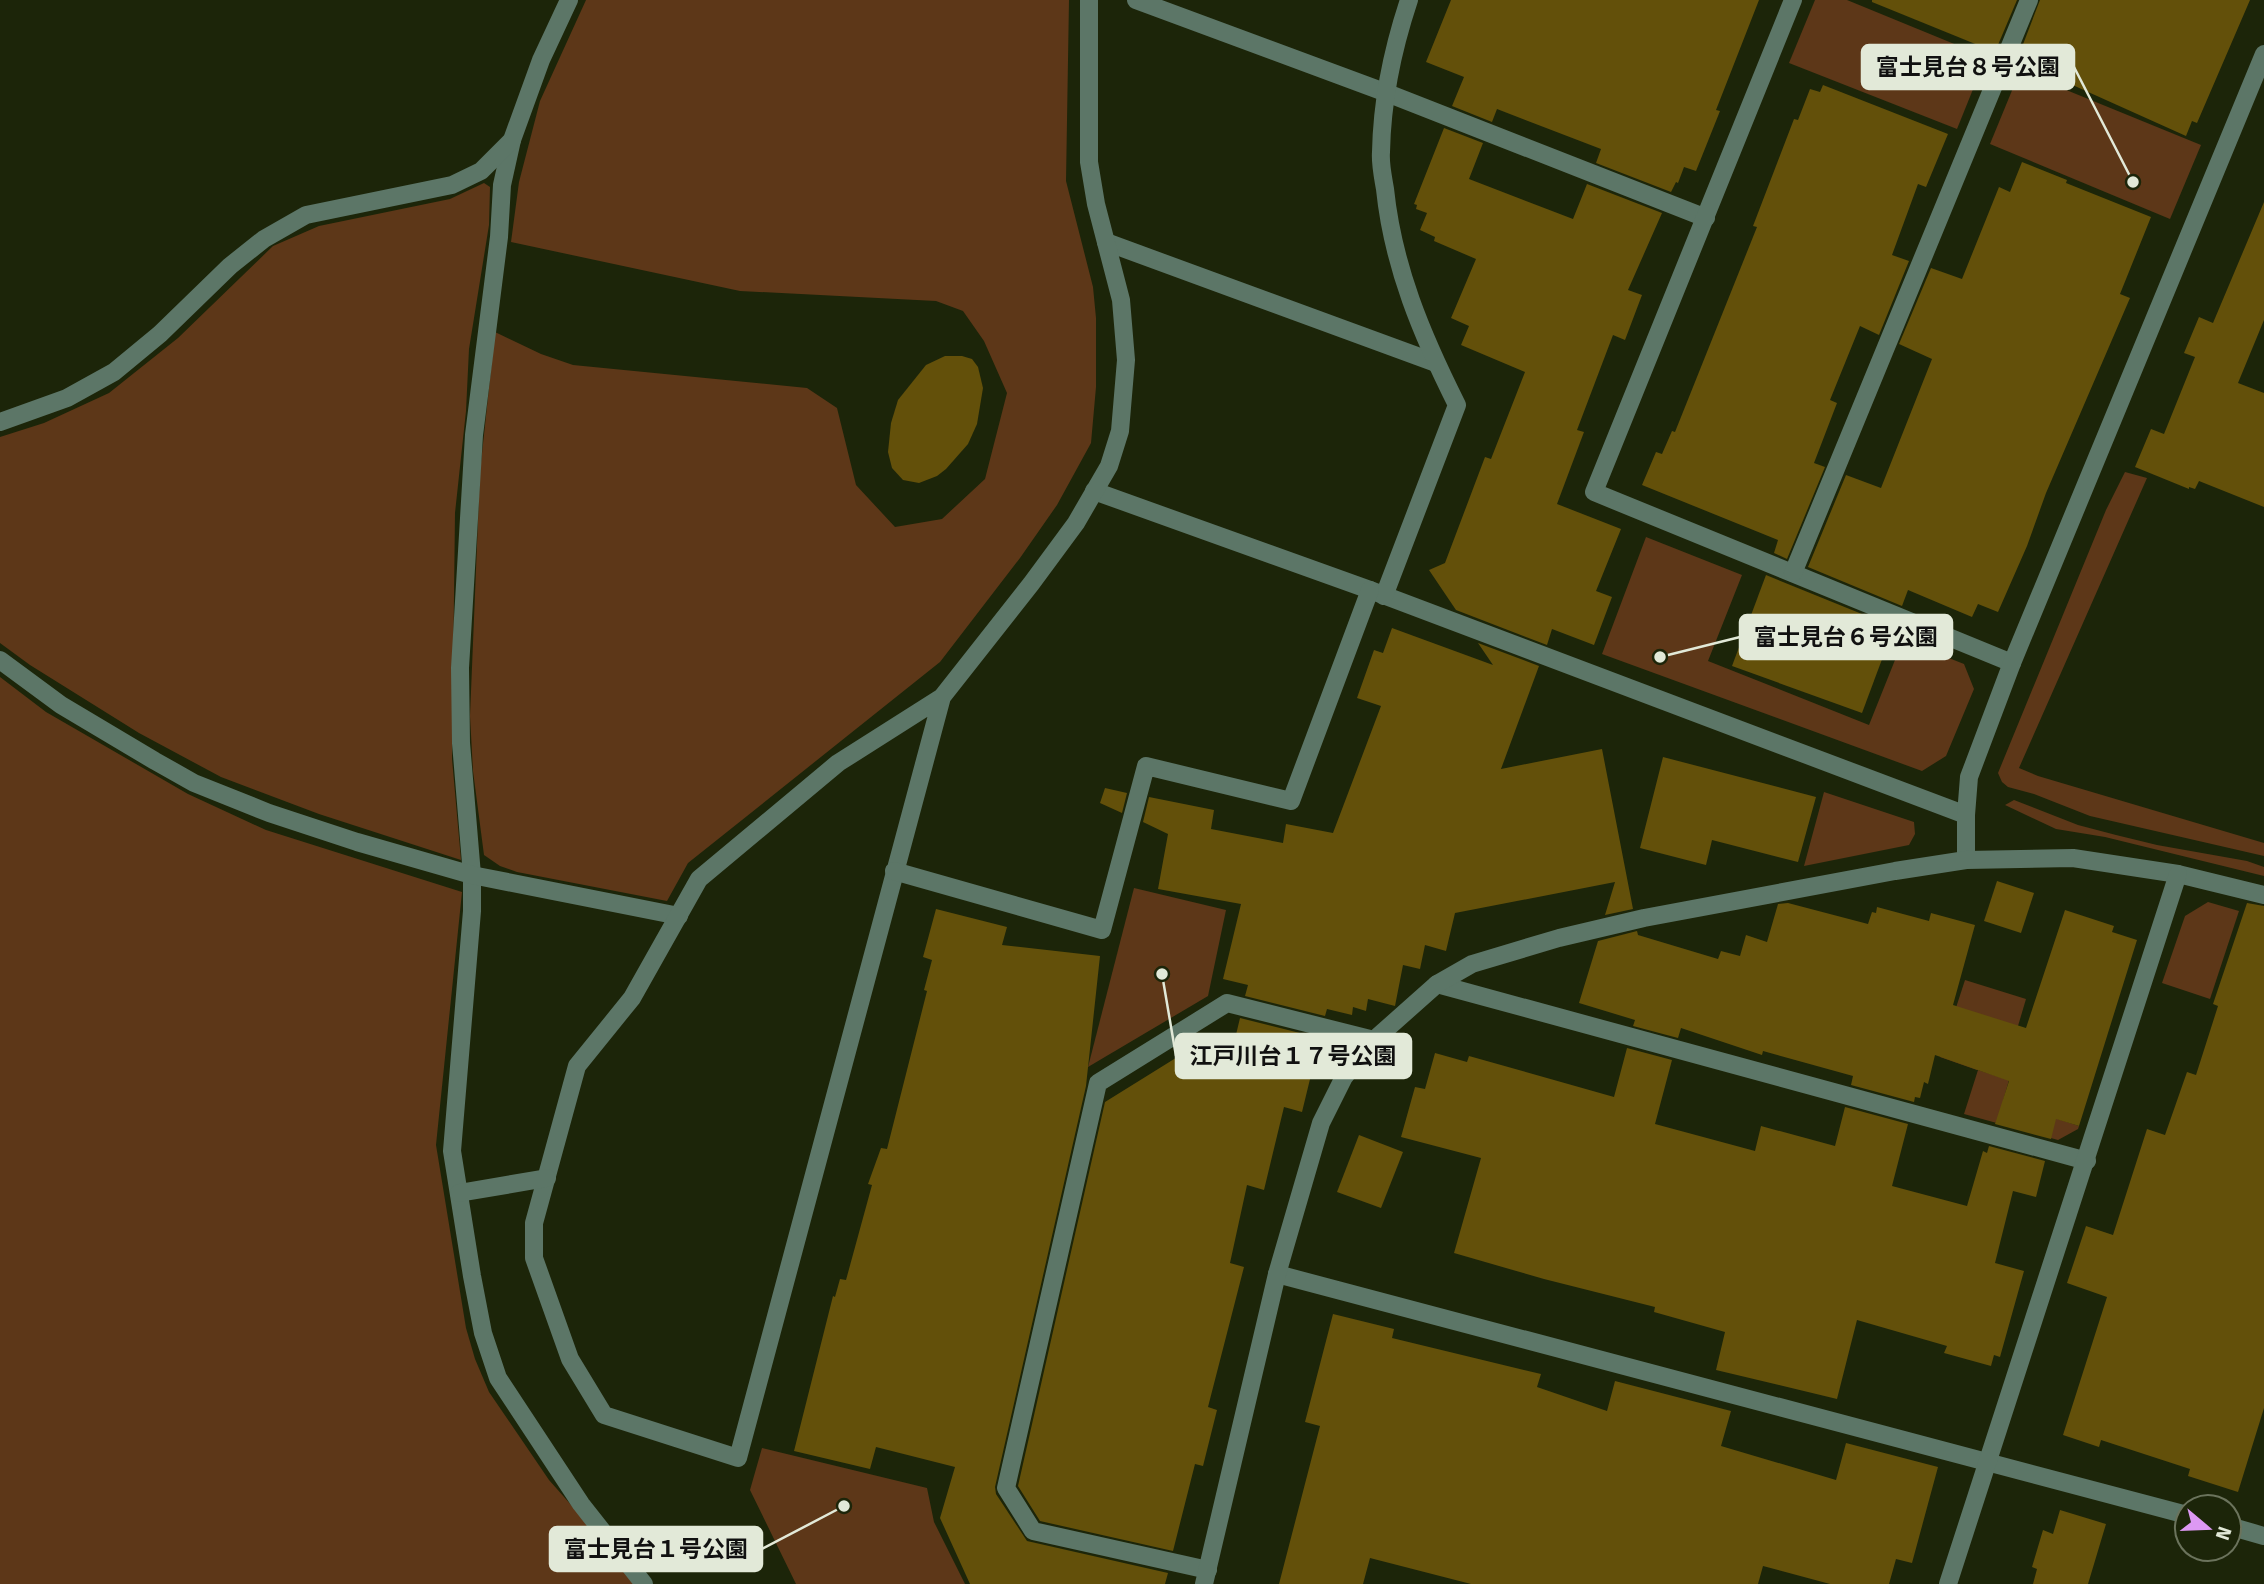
<svg xmlns="http://www.w3.org/2000/svg" width="2264" height="1584" font-family="'Fira Sans','Noto Sans JP',sans-serif">
  <rect width="100%" height="100%" fill="#1c2509"/>
  <!-- green -->
  <g fill="#5d3718">
    <path d="M586 0H1069L1066 181 1093 287 1096 318V387L1091 443 1057 505 1020 558 940 662 688 863 667 901 517 872 500 866 484 855 473 771 470 716 480 472 495 332 541 354 573 365 807 388 837 408 856 485 895 527 942 519 985 479 1007 393 984 341 963 311 936 301 740 291 511 242 519 182 540 101Z"/>
    <path d="M1815 0H1847L1986 57 1957 129 1789 63Z"/>
    <path d="M2020 71 2201 145 2170 219 1990 144Z"/>
    <path d="M484 183 490 187 489 225 469 349 466 411 455 513 452 759 461 860 319 814 221 777 139 733 30 665 0 643V437L44 423 109 393 178 338 273 246 319 226 450 199Z"/>
    <path d="M2125 472 2147 478 2019 768 2038 776 2264 843V856L2090 816 2034 794 2008 787 2002 782 1998 773 2106 510Z"/>
    <path d="M1646 537 1742 575 1708 661 1869 725 1903 640 1964 664 1974 689 1946 756 1922 771 1602 654Z"/>
    <path d="M0 677 46 712 188 794 266 830 462 892 436 1145 466 1328 475 1359 489 1392 549 1480 641 1584H0Z"/>
    <path d="M1824 792 1914 822 1915 834 1909 845 1804 866Z"/>
    <path d="M2014 800 2078 825 2116 835 2157 845 2247 861 2264 867V876L2105 837 2056 829 2005 805Z"/>
    <path d="M1134 888 1226 910 1208 996 1088 1067Z"/>
    <path d="M2208 902 2239 911 2210 999 2162 983 2185 916Z"/>
    <path d="M1965 980 2026 999 2018 1026 1977 1070 1940 1057Z"/>
    <path d="M1978 1070 2009 1080 2003 1101 2079 1126 2078 1129 2058 1140 1964 1114Z"/>
    <path d="M762 1448 927 1488 934 1522 965 1584H796L750 1490Z"/>
  </g>
  <!-- building -->
  <g fill="#63500a">
    <path d="M1451 0H1759L1716 110 1720 111 1696 171 1684 167 1678 183 1676 182 1671 192 1596 163 1601 149 1497 109 1492 122 1452 106 1464 77 1426 62Z"/>
    <path d="M1872 0H2017L1995 52 1872 2Z"/>
    <path d="M2040 0H2250L2197 123 2192 121 2186 136 2017 60Z"/>
    <path d="M1823 85 1948 134 1926 187 1918 184 1892 255 1909 261 1879 335 1860 326 1830 400 1837 403 1814 463 1825 467 1787 559 1774 553 1778 540 1642 485 1656 452 1662 454 1672 431 1675 432 1757 227 1753 226 1794 119 1798 120 1810 89 1820 92Z"/>
    <path d="M1444 128 1483 143 1469 179 1573 219 1587 184 1662 213 1628 290 1642 295 1625 340 1613 335 1577 430 1584 432 1557 504 1621 529 1596 591 1612 597 1594 645 1552 629 1547 645 1456 610 1429 570 1445 563 1485 457 1491 459 1525 372 1461 345 1469 326 1451 318 1476 259 1434 241 1435 237 1420 230 1427 213 1416 209 1417 205 1414 204Z"/>
    <path d="M2022 162 2067 180 2066 183 2151 217 2120 294 2130 298 2046 493 2027 546 1998 612 1978 604 1972 617 1908 590 1902 606 1808 567 1846 475 1881 488 1932 359 1899 344 1931 268 1962 279 1999 187 2010 192Z"/>
    <path d="M2264 202V320L2238 383 2264 393V507L2199 481 2195 489 2189 487V489L2135 467 2151 429 2164 434 2195 357 2184 353 2199 317 2213 323Z"/>
    <path d="M945 356H962L972 359 978 367 983 388 977 424 968 444 946 469 937 476 919 483 903 480 892 468 888 452 891 423 898 400 926 365Z"/>
    <path d="M1766 575 1894 627 1862 713 1732 666Z"/>
    <path d="M1392 628 1493 665 1478 643 1539 666 1501 769 1602 749 1633 909 1605 915 1615 882 1455 913 1446 951 1425 945 1420 969 1403 965 1395 1006 1368 999 1366 1011 1353 1007 1352 1015 1327 1009 1325 1016 1245 996 1248 985 1223 979 1241 904 1158 889 1168 834 1143 822 1149 797 1214 810 1211 829 1283 843 1286 824 1333 833 1381 706 1357 698 1374 650 1383 653Z"/>
    <path d="M1663 757 1816 797 1798 862 1712 840 1706 865 1640 848Z"/>
    <path d="M1105 788 1127 793 1122 813 1100 803Z"/>
    <path d="M1997 881 2034 893 2021 933 1984 921Z"/>
    <path d="M1788 903 1868 924 1872 912 1876 913 1877 907 1929 921 1931 913 1975 925 1953 1005 2026 1028 2065 910 2114 926 2112 932 2137 940 2079 1126 2056 1119 2051 1139 1995 1124 2009 1081 1935 1055 1928 1084 1924 1082 1920 1098 1915 1097 1914 1102 1851 1085 1853 1076 1763 1051 1762 1055 1681 1028 1678 1038 1633 1026 1635 1020 1579 1003 1598 941 1637 931 1638 935 1718 959 1721 951 1740 956 1746 935 1767 942 1778 904Z"/>
    <path d="M2247 903 2264 906V1408L2238 1492 2188 1476 2190 1469 2101 1440 2099 1447 2063 1435 2107 1297 2067 1283 2086 1226 2113 1235 2147 1129 2165 1135 2187 1072 2196 1075 2218 1006 2213 1004Z"/>
    <path d="M936 909 1007 927 1002 945 1100 956 1086 1086 995 1487 996 1494 1027 1541 1168 1573 1165 1584H970L940 1518 955 1467 876 1447 870 1469 794 1451 833 1296 835 1297 840 1279 846 1280 872 1185 868 1184 881 1148 887 1149 927 991 924 990 932 960 923 957Z"/>
    <path d="M1240 1018 1320 1038 1302 1112 1284 1107 1264 1190 1247 1185 1230 1263 1244 1267 1208 1407 1217 1410 1203 1466 1195 1464 1173 1551 1040 1521 1018 1486 1105 1102 1179 1056 1228 1068Z"/>
    <path d="M1627 1048 1672 1060 1655 1124 1755 1151 1761 1126 1835 1146 1845 1107 1908 1124 1892 1186 1967 1206 1983 1151 1987 1153 1989 1146 2045 1161 2036 1197 2013 1191 1995 1263 2024 1271 2000 1357 1994 1355 1991 1366 1944 1353 1947 1346 1857 1320 1837 1399 1716 1370 1725 1332 1654 1312 1655 1307 1544 1279 1454 1253 1481 1158 1401 1137 1415 1087 1425 1089 1435 1053 1467 1062 1469 1056 1614 1097Z"/>
    <path d="M1359 1135 1403 1152 1381 1208 1337 1192Z"/>
    <path d="M1333 1314 1394 1329 1392 1338 1541 1374 1537 1387 1607 1411 1615 1381 1731 1411 1721 1446 1836 1480 1846 1443 1938 1467 1912 1563 1896 1559 1889 1584H1830L1763 1566 1758 1584H1471L1370 1558 1363 1584H1279L1320 1426 1305 1422Z"/>
    <path d="M2060 1510 2106 1524 2088 1584H2033L2037 1569 2032 1567 2043 1530 2053 1534Z"/>
  </g>
  <g fill="none" stroke-linecap="round" stroke-linejoin="round">
    <!-- minor -->
    <g stroke="#5c7667" stroke-width="18">
      <path d="M1136 0 1387 93 1706 218"/>
      <path d="M1793 0 1594 492 2012 663"/>
      <path d="M512 140 502 185 499 237 474 435 460 668 461 743 472 875V911L452 1151 472 1276 483 1333 498 1378 581 1504 644 1584"/>
      <path d="M1106 242 1436 363"/>
      <path d="M0 422 67 398 114 372 160 334 230 266 264 239 306 215 452 185 481 171 512 140 541 60 569 0"/>
      <path d="M1094 491 1370 590 1966 815"/>
      <path d="M1793 573 2029 0"/>
      <path d="M1384 596 1457 405C1422 335 1393 267 1385 189 1383 177 1380 164 1381 152 1382 101 1393 48 1409 0"/>
      <path d="M0 660 61 705 155 761 194 783 269 813 357 842 472 875 679 916"/>
      <path d="M942 697 838 763 699 879 632 998 577 1066 534 1223V1258L570 1359 604 1415 738 1458 942 697 1031 584 1076 523 1109 466 1120 431 1126 360 1121 300 1096 204 1089 162V0"/>
      <path d="M1966 860V815L1969 777 2012 663 2264 54"/>
      <path d="M894 871 1102 930 1146 766 1291 801 1370 590"/>
      <path d="M1437 984 2087 1161"/>
      <path d="M459 1193 547 1178"/>
      <path d="M1277 1274 2187 1515"/>
      <path d="M2229 1526 2264 1536"/>
      <path d="M1208 1570 1033 1531 1006 1488 1098 1083 1227 1003 1374 1040"/>
      <path d="M1204 1584 1277 1274 1321 1123 1344 1077 1374 1040 1437 984 1472 964 1559 938 1644 918 1895 871 1966 860 2073 858 2178 874 2264 895"/>
      <path d="M1948 1584 2178 874"/>
    </g>
  </g>
  <!-- callouts -->
  <path fill="none" stroke="#e2e9d8" stroke-width="2.5" d="M2133 182L2074 67M1660 657L1740 637M1162 974L1176 1056M844 1506L762 1549"/>
  <g fill="#e2e9d8" stroke="#1c2509" stroke-width="2.5">
    <circle cx="2133" cy="182" r="7"/>
    <circle cx="1660" cy="657" r="7"/>
    <circle cx="1162" cy="974" r="7"/>
    <circle cx="844" cy="1506" r="7"/>
  </g>
  <g fill="#e2e9d8" stroke="#e2e9d8" stroke-width="2.5">
    <rect x="1862" y="45" width="212" height="44" rx="7"/>
    <rect x="1740" y="615" width="212" height="44" rx="7"/>
    <rect x="1176" y="1034" width="235" height="44" rx="7"/>
    <rect x="550" y="1527" width="212" height="44" rx="7"/>
  </g>
  <g font-size="23" text-anchor="middle" font-weight="bold" fill="#111">
    <text x="1968" y="75">富士見台８号公園</text>
    <text x="1846" y="645">富士見台６号公園</text>
    <text x="1293" y="1064">江戸川台１７号公園</text>
    <text x="656" y="1557">富士見台１号公園</text>
  </g>
  <!-- north arrow -->
  <g transform="translate(2208 1528) rotate(109)"><circle r="33" fill="#1c2509" stroke="#6b735c" stroke-width="2"/>
  <path d="M0-5L12 26L0 18L-12 26Z" fill="#dd99f3"/>
  <text y="-10" font-size="19" font-weight="bold" text-anchor="middle" fill="#e2e9d8">N</text>
  </g>
</svg>
